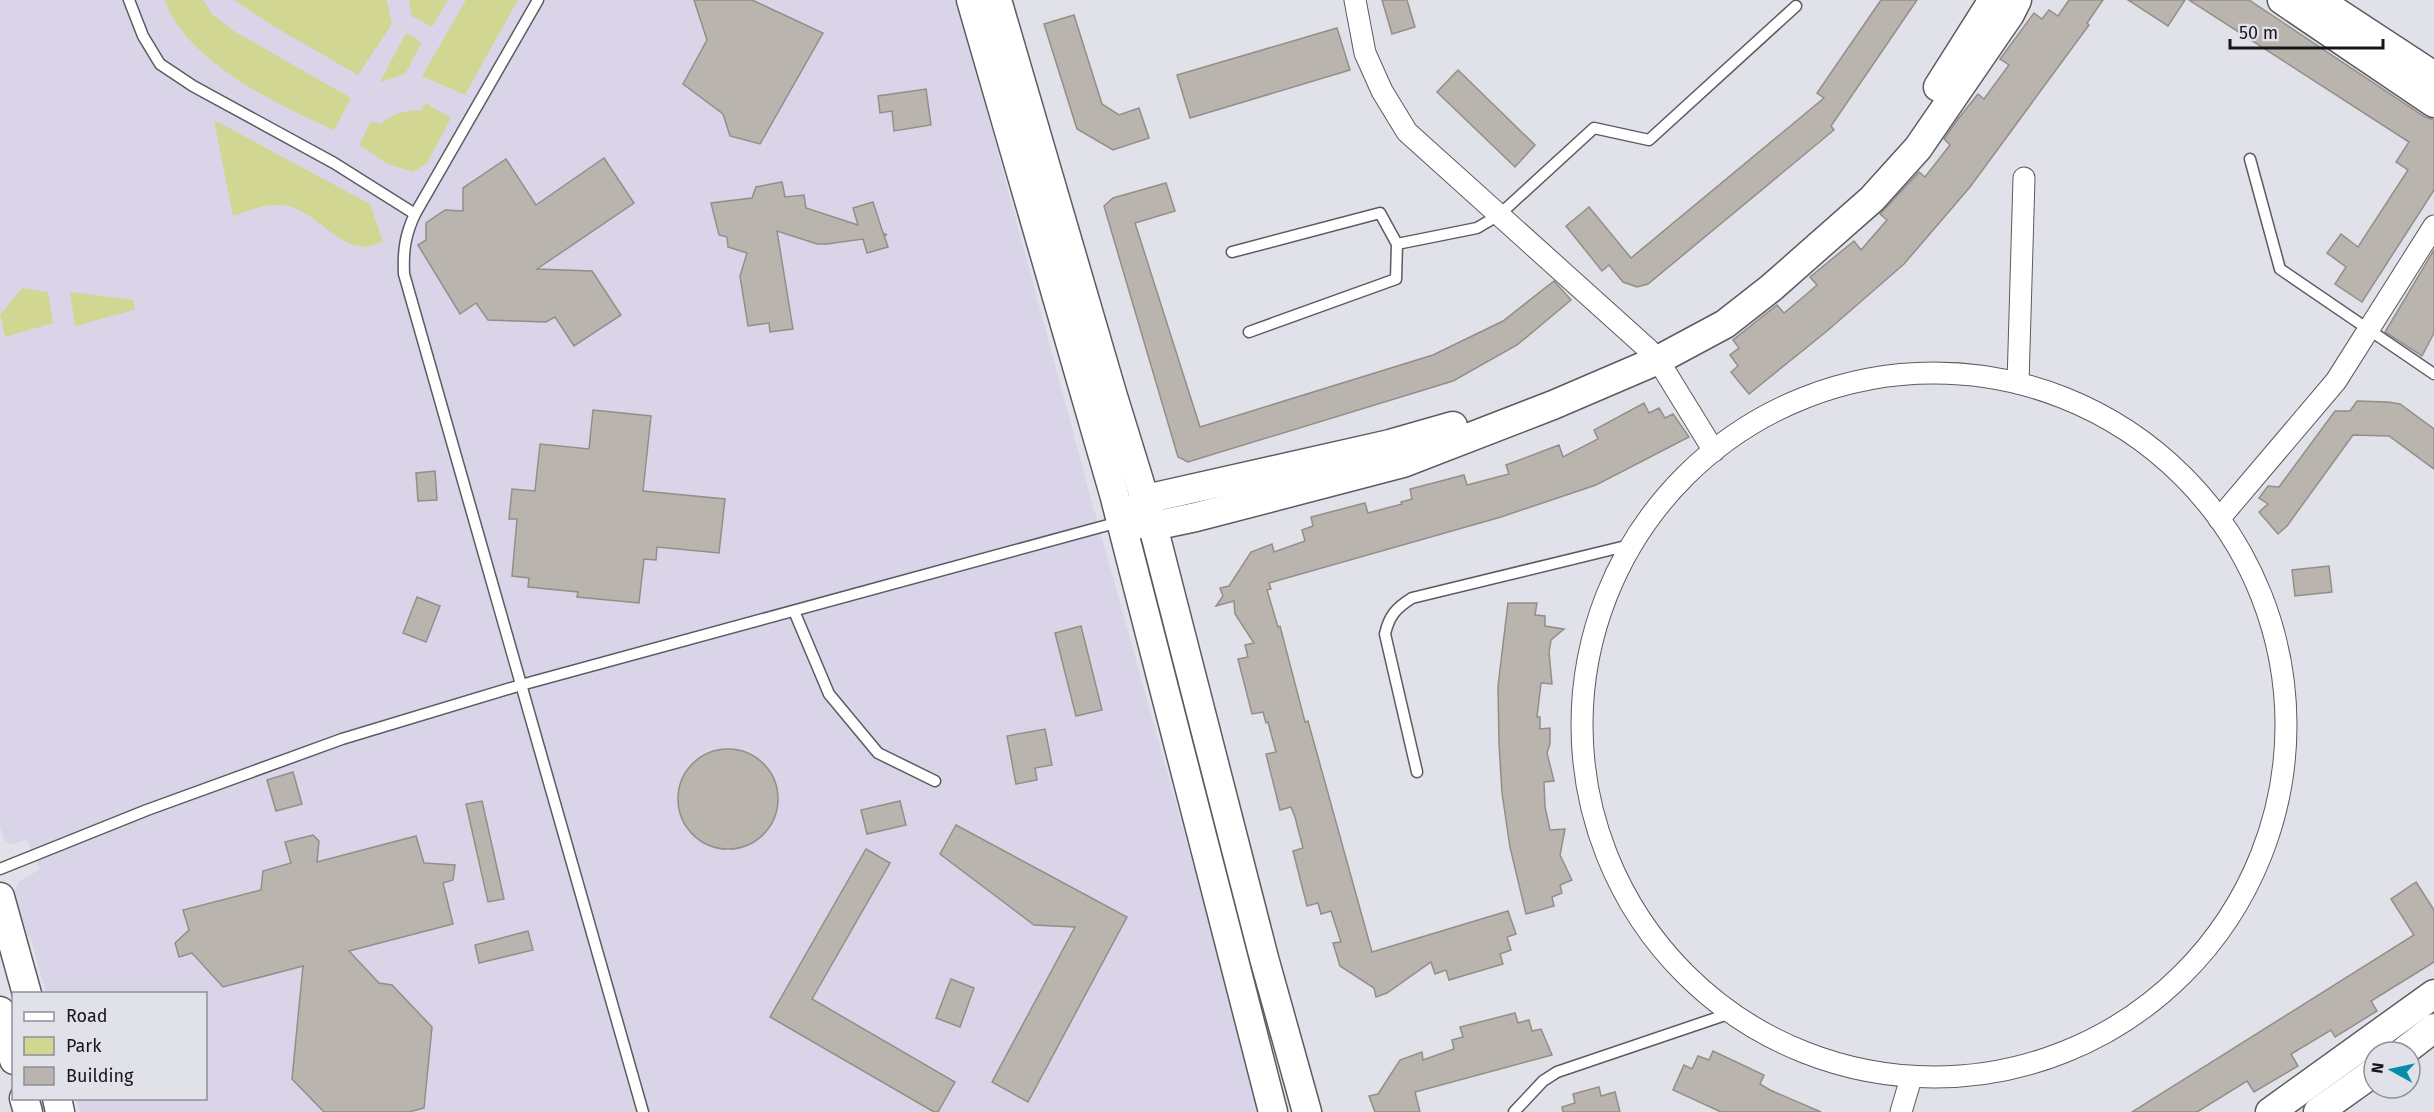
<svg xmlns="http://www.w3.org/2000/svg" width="2434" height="1112" font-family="'Fira Sans',sans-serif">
  <rect width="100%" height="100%" fill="#e0e1e9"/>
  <!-- education -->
  <path fill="#dad4e9" d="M0 0H957L1090 495 1262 1112H80L76 1099 206 1098V994L46 993 31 939 20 929 13 894 19 882 40 869 27 839 10 845 4 840 0 827Z"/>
  <!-- green -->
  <g fill="#d2d693">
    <path d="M165 0H203L213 15 234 31 351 98 334 130C279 106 184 60 165 0Z"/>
    <path d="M234 0H385L387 1 392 24 358 75 275 27Z"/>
    <path d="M409 0H448L432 27 412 16Z"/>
    <path d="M466 0H518L465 95 422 76Z"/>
    <path d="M406 33 422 42 405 74 380 82Z"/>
    <path d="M426 103 451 118 427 163 413 172 388 164 359 145 371 121 380 124C394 114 404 109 421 111Z"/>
    <path d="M214 120 370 204 383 242C378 243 370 247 365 247 332 246 315 206 278 205 263 205 247 211 233 216Z"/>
    <path d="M22 288 48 292 53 323 5 337 0 315Z"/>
    <path d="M70 292 134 300V310L75 326Z"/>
  </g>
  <!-- building -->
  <g fill="#b9b4ae" stroke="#938e88" stroke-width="1.5">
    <path d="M694 0H752L823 33 760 144 730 136 723 114 683 84 707 40Z"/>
    <path d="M1382 0H1407L1415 27 1392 34Z"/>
    <path d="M1881 0H1917L1831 126 1834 130 1648 284 1637 287 1623 282 1609 265 1602 271 1566 226 1589 207 1631 258 1824 98 1817 93Z"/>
    <path d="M2069 0H2103L2087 23 2089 25 1970 187 1904 264 1827 331 1749 394 1731 372 1738 366 1730 355 1739 348 1733 340 1777 305 1784 313 1808 293 1817 285 1810 277 1854 241 1861 250 1887 220 1880 214 1919 172 1925 177 1950 145 1944 139 1958 119 1978 94 1984 99 2009 65 2000 59 2034 13 2042 19 2049 10 2058 16Z"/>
    <path d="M2128 0H2185L2168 26Z"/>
    <path d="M2189 0H2249L2425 117 2434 120V190L2362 302 2335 284 2346 267 2327 253 2341 234 2358 247 2408 170 2396 162 2409 142Z"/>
    <path d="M1074 15 1102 104 1119 115 1139 108 1149 138 1113 150 1077 129 1044 24Z"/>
    <path d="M1337 28 1350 70 1190 118 1177 75Z"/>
    <path d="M1458 70 1535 145 1515 167 1437 92Z"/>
    <path d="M926 89 931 125 894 131 892 111 880 113 878 96Z"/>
    <path d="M604 158 634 203 537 269 592 271 621 315 574 346 555 317 546 322 488 320 476 303 460 314 418 245 426 240V223L445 210 463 211V188L506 159 536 205Z"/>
    <path d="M782 182 785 197 804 195 806 208 858 225 853 208 873 202 883 233 887 235H884L888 247 867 253 863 239 827 244H817L777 231 793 329 770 332 769 323 748 326 740 276 747 253 728 247 727 237 719 235 711 203 752 198 756 187Z"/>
    <path d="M1166 183 1175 211 1135 223 1200 427 1433 355 1503 321 1554 281 1571 300 1517 345 1453 381 1188 462 1178 457 1104 206 1113 198Z"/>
    <path d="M2434 250V333L2422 356 2385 332Z"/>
    <path d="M2357 401 2388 402 2400 404 2434 429V469L2389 436 2353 435 2287 526 2278 534 2259 512 2268 504 2259 498 2268 486 2279 487 2335 411H2350Z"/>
    <path d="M1644 403 1649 413 1659 408 1665 418 1673 414 1689 437 1596 485 1501 517 1269 583 1271 589 1267 590 1278 627 1280 626 1305 722 1308 721 1372 952 1508 911 1516 934 1507 937 1511 950 1500 954 1503 964 1449 980 1446 970 1435 974 1431 962 1387 993 1376 997 1374 988 1340 966 1333 943 1341 942 1331 911 1321 914 1318 903 1307 906 1293 851 1303 848 1295 817 1291 807 1280 810 1266 754 1276 752 1268 722 1266 723 1263 712 1252 714 1238 659 1248 657 1245 645 1254 643 1235 614 1234 601 1216 606 1223 596 1220 588 1229 586 1251 552 1272 544 1274 552 1305 541 1302 530 1313 526 1311 517 1365 503 1368 513 1402 504 1401 502 1412 499 1410 489 1464 475 1467 485 1509 474 1506 465 1559 445 1563 457 1598 439 1594 430Z"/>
    <path d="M593 410 651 416 643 491 725 499 719 553 657 547 656 560 644 559 639 603 577 597 578 592 528 587 529 578 512 576 517 519H509L512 489 535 491 540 444 589 449Z"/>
    <path d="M435 471 437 500 418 501 416 473Z"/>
    <path d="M2329 566 2332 592 2295 596 2292 570Z"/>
    <path d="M417 597 440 606 426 642 403 633Z"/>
    <path d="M1508 603H1537L1535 615 1545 616V626L1564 629 1551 640 1549 652 1552 684 1541 683 1537 717H1540V729L1550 728V744L1547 753 1554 781 1544 782 1545 807 1550 830 1565 829 1560 855 1572 880 1560 885 1562 893 1552 897 1554 906 1526 914 1510 847 1502 793 1499 744 1498 686Z"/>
    <path d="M1081 626 1102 710 1076 716 1055 633Z"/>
    <path d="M1045 729 1052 765 1035 768 1037 780 1016 784 1007 736Z"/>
    <circle cx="728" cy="799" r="50"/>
    <path d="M293 772 302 804 276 811 267 780Z"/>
    <path d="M482 801 504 899 488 902 466 804Z"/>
    <path d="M900 801 906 825 867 834 861 810Z"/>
    <path d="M956 825 1127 917 1028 1102 992 1082 1075 927 1034 925 940 854Z"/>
    <path d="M313 835 319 841 317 862 416 836 424 863 455 865 453 880 443 883 453 924 349 951 379 983 392 985 432 1027 424 1108 409 1112H324L292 1079 303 966 223 987 192 953 179 957 175 943 189 930 183 910 261 890 263 871 291 863 285 842Z"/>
    <path d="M866 849 890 863 812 999 955 1082 938 1112H934L770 1017Z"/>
    <path d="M2416 882 2434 910V962L2371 1001 2377 1011 2335 1037 2331 1030 2291 1054 2298 1066 2254 1092 2247 1081 2197 1112H2132L2414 935 2391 899Z"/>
    <path d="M528 931 533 950 479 963 475 945Z"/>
    <path d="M951 979 974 988 960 1027 936 1018Z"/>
    <path d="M1515 1013 1518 1023 1529 1020 1532 1031 1541 1029 1552 1055 1415 1092 1420 1112H1375L1369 1096 1378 1094 1400 1060 1422 1052 1423 1060 1454 1049 1452 1040 1463 1037 1460 1027Z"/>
    <path d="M1713 1051 1764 1075 1760 1084 1770 1090 1821 1112H1721L1673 1090 1684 1065 1692 1069 1698 1056 1709 1060Z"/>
    <path d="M1599 1087 1601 1096 1615 1092 1620 1112H1563L1562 1107 1575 1103 1573 1094Z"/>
  </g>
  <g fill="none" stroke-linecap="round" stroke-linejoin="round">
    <defs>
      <g id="lane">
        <path d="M129 0 143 36 160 64 193 86 334 163 415 214"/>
        <path d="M538 0 415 214C405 235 403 251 404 274L643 1112"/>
        <path d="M2250 159 2280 269 2434 374"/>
        <path d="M1397 244 1477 228 1499 215 1594 128 1649 140 1796 6"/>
        <path d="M1232 252 1380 213 1397 244 1396 279 1249 332"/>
        <path d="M794 611 829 694 878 753 935 781"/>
        <path d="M1417 772 1385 634C1389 616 1396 608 1412 598L1630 545"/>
        <path d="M0 869 147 810 342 739 521 685 1119 522"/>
        <path d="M1514 1112 1543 1081 1557 1072 1728 1014"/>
      </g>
      <g id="street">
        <path d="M1355 0 1365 53 1382 91 1407 132 1648 349 1658 360 1714 451"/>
        <circle cx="1934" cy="725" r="352"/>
        <path d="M2018 383 2024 178"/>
        <path d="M2219 519 2336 381 2434 226"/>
        <path d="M1901 1112 1911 1078"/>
      </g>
      <g id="secondary">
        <path d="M971 0 1114 494 1273 1112"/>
        <path d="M997 0 1112 393 1153 526 1264 958 1307 1112"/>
        <path d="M2282 0 2434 103"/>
        <path d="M2318 0 2434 76"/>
        <path d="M1938 87 1993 0"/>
        <path d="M1132 512 1146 499 1390 444 1453 426"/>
        <path d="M1135 523 1153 526 1196 517 1403 463 1553 405 1658 360 1725 324 1771 288 1872 199 1918 148 2010 14 2017 0"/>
        <path d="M0 897 27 994"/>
        <path d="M0 1011 14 1060"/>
        <path d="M2403 1052 2434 1028"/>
        <path d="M24 1098 28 1112"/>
        <path d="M57 1098 60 1112"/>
        <path d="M2270 1112 2434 994"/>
        <path d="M2318 1112 2374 1072"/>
      </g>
    </defs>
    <!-- lane casing -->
    <use href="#lane" stroke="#5b5b62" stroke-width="13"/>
    <!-- street casing -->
    <use href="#street" stroke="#5b5b62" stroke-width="23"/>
    <!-- secondary casing -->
    <use href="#secondary" stroke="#5b5b62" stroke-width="31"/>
    <!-- lane -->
    <use href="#lane" stroke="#fff" stroke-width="10"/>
    <!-- street -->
    <use href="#street" stroke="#fff" stroke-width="21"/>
    <!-- secondary -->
    <use href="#secondary" stroke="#fff" stroke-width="28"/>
  </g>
  <!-- legend -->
  <rect x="12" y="992" width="195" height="108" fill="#e0e1e9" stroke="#8f9096" stroke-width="1.5"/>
  <rect x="24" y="1012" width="30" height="9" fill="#ffffff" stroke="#8f9096" stroke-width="1.5"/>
  <text x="66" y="1022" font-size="18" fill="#161619">Road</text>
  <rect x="24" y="1037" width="30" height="18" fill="#d2d693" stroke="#8f9096" stroke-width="1.5"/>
  <text x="66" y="1052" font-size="18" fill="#161619">Park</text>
  <rect x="24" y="1067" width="30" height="18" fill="#b9b4ae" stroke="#8f9096" stroke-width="1.5"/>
  <text x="66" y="1082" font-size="18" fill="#161619">Building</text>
  <!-- north arrow -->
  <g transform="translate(2392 1070) rotate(278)"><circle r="28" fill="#e0e1e9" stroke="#8f9096" stroke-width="1.5"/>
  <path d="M0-4.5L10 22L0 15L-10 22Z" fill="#088cac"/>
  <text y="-9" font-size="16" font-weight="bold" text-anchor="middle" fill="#161619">N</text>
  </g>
  <!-- scale -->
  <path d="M2230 39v9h153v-9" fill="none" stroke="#161619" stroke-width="3"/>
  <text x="2239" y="39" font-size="18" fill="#161619" stroke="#e0e1e9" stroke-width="4.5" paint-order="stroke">50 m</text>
</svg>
